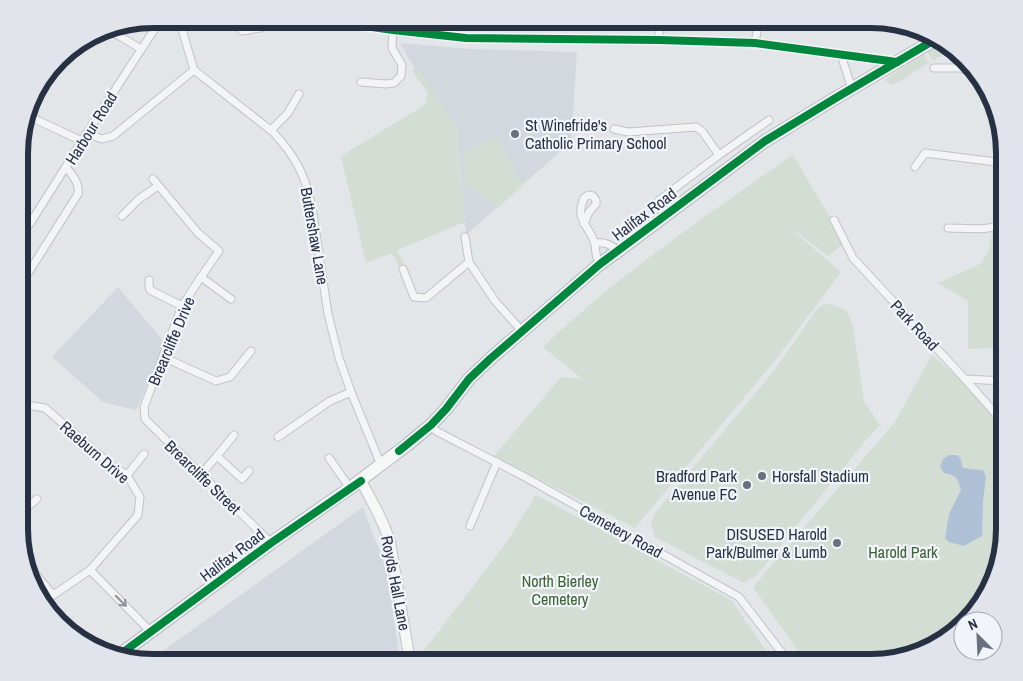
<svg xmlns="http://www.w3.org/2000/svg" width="1023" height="681" font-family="'Archivo Narrow',sans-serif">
  <rect width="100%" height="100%" fill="#e3e6e9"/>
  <!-- built -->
  <g fill="#d3d7de">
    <path d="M414 19H491L492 28Z"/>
    <path d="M400 43 470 49 577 52 571 142 466 235 457 126 415 69Z"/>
    <path d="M118 287 165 343 136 410 103 402 52 357Z"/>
    <path d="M363 507 387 572 400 662H152L149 661Z"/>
  </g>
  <!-- green -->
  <g fill="#d3ddd3">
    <path d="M939 45 944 46 950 50 949 51 933 61 927 52Z"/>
    <path d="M924 54 929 63 893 85 884 80Z"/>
    <path d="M417 67 457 126 465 222 397 250 404 264 399 266 391 253 366 263 341 156 425 105 428 93 412 71Z"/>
    <path d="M493 138 494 141 499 140 523 185 498 208 466 184 464 152Z"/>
    <path d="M793 155 845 243 828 256 797 232 784 235 796 233 841 272 777 358 635 528 494 456 561 377 585 379 580 377 543 347C619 274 707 215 793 155Z"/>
    <path d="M1004 227V338L996 339V348L968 349V301L938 283 980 264 988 253 992 232 1002 229Z"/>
    <path d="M824 304 834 305 847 311 853 326 864 401 880 425 867 439 756 576 744 583 655 537 651 524 655 513 773 372 817 309Z"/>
    <path d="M932 355 961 380 1004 430V537L982 603 937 644 879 662H806L753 587 895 422Z"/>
    <path d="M536 495 731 600 774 662H425L422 653 506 543Z"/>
  </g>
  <!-- water -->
  <path fill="#afc1d6" d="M949 455H957L961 459 962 467C969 470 976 469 983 470L986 477 983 502 982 536 964 546 949 542 945 538 949 514 961 490C958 479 957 475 944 473L940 467 943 459Z"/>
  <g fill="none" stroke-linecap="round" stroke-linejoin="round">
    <defs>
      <g id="street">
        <path d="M179 19 194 70 273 132C295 156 305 174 312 207L328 314 339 358 351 392 381 465"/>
        <path d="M229 19 242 31 260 28 282 19"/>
        <path d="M317 19 393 30 466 38 659 40 755 43 894 62"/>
        <path d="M659 19V40"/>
        <path d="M104 28 121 37 141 49"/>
        <path d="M755 43 759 19"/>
        <path d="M957 54 962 68"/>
        <path d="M841 55 852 89"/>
        <path d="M934 68H962L970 74 976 75"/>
        <path d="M361 82 386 84 394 83 401 76 402 65 392 48 393 30"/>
        <path d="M26 115 82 141"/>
        <path d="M614 129 628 132 696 127 702 131 719 155"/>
        <path d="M271 130 288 113 299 94"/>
        <path d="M87 133 102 139 113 136 194 70"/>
        <path d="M915 167 925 153 1004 163"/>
        <path d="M153 179 198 233 219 251 201 277 182 306 144 407 145 419 271 543"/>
        <path d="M658 201 719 155 769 120"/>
        <path d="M122 216 139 199 158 186"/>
        <path d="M20 217 31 222"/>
        <path d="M834 220 853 258 965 379 1004 423"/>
        <path d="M584 224 589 212 596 204V200L593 196 588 195 584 198C575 218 587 224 594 241 596 245 595 249 596 253 596 257 598 260 600 264"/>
        <path d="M948 228C962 228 994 232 1004 222"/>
        <path d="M20 237 31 222 87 133 161 19"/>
        <path d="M465 237 469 262 495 301 522 331"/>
        <path d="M595 243C605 242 610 244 618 251"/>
        <path d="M403 269 414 297 426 298 469 262"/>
        <path d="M201 277 231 299"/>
        <path d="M149 280V285L150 290 182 306"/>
        <path d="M20 286 78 194C80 183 72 175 66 167"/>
        <path d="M163 357 216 381 230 377 251 351"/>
        <path d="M965 379 1004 381"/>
        <path d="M20 404 45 408 111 465 127 475 140 497 138 515 90 570 43 602"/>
        <path d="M431 425 436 431 523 476 739 597 789 662"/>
        <path d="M278 437 330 401 351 392"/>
        <path d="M217 456 242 479 249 471"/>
        <path d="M329 458 350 488"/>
        <path d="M201 474 217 456 234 435"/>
        <path d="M127 475 144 454"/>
        <path d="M20 513 37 499"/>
        <path d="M470 526 497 462"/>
        <path d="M26 563 53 595"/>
        <path d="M90 570 151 632"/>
      </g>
      <path id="secondary" d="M361 481C372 501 383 520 390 542L410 662"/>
      <path id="highway" d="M122 653 271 543 350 488 407 445 431 425 446 409 469 379 490 359 600 264 618 251 765 141 834 99 936 39"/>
    </defs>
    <!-- street casing -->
    <use href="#street" stroke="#c0c3c7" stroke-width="9"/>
    <!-- secondary casing -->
    <use href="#secondary" stroke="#c0c3c7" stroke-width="12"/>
    <!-- highway casing -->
    <use href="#highway" stroke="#b5b9be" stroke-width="14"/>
    <!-- street -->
    <use href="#street" stroke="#f3f4f5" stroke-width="7"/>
    <!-- secondary -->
    <use href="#secondary" stroke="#f6f7f7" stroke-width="10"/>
    <!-- highway -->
    <use href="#highway" stroke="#f6f7f7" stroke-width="12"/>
    <defs>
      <g id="cycleway">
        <path d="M317 19 393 30 466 38 659 40 755 43 897 62"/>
        <path d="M399 451 431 425 446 409 469 379 490 359 600 264 765 141 834 99 936 39"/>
        <path d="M122 653 271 543 361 481"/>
      </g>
    </defs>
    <!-- cycleway casing -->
    <use href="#cycleway" stroke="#f1f4f8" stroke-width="11"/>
    <!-- cycleway -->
    <use href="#cycleway" stroke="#00873e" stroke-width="8"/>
  </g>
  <!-- one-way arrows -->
  <defs><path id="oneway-shaft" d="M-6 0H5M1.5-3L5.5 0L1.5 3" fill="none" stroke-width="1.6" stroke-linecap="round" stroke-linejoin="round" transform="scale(1.25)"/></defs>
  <use stroke="#8e929c" href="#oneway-shaft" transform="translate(121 601) rotate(45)"/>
  <!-- markers -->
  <g fill="#69707e" stroke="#f1f4f8" stroke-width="2">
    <circle cx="515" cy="134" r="5"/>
    <circle cx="762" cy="476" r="5"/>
    <circle cx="747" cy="485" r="5"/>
    <circle cx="837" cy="543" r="5"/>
  </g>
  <g text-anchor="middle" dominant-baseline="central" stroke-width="4.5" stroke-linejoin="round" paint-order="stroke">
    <!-- poi labels -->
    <g font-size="16" fill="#283144" stroke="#f1f4f8" text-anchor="start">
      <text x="525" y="125">St Winefride's<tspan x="525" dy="18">Catholic Primary School</tspan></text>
      <text x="737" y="476" text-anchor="end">Bradford Park<tspan x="737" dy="18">Avenue FC</tspan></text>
      <text x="772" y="476">Horsfall Stadium</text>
      <text x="827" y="534" text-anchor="end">DISUSED Harold<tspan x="827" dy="18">Park/Bulmer &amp; Lumb</tspan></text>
    </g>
    <!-- street labels -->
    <g font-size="16" fill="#283144" stroke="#f1f4f8">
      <text transform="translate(91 128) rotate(-58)">Harbour Road</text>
      <text transform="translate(644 214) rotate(-37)">Halifax Road</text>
      <text transform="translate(315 236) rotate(80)">Buttershaw Lane</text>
      <text transform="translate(915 325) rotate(47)">Park Road</text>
      <text transform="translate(171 341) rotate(-67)">Brearcliffe Drive</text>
      <text transform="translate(95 452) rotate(41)">Raeburn Drive</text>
      <text transform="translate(203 477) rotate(44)">Brearcliffe Street</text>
      <text transform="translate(621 531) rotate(29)">Cemetery Road</text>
      <text transform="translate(232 555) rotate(-37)">Halifax Road</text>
      <text transform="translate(396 583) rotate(79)">Royds Hall Lane</text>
    </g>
    <!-- park labels -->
    <g font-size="16" fill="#3b6134" stroke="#f1f4f8">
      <text x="903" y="552">Harold Park</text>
      <text x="560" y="581">North Bierley<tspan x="560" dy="18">Cemetery</tspan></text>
    </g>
  </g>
  <!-- crop -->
  <path d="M0 0H1023V681H0ZM153 28H871A125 125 0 0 1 996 153V529A125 125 0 0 1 871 654H153A125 125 0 0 1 28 529V153A125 125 0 0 1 153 28Z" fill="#e1e4ea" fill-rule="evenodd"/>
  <path fill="none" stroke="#283144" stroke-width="6" d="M153 28H871A125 125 0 0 1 996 153V529A125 125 0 0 1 871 654H153A125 125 0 0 1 28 529V153A125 125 0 0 1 153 28Z"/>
  <!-- north arrow -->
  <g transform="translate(978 636) rotate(336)"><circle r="24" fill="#f1f4f8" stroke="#a1a6b0"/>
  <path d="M0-4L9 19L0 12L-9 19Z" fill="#69707e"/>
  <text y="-8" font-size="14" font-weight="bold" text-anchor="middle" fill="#283144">N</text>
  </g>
</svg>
